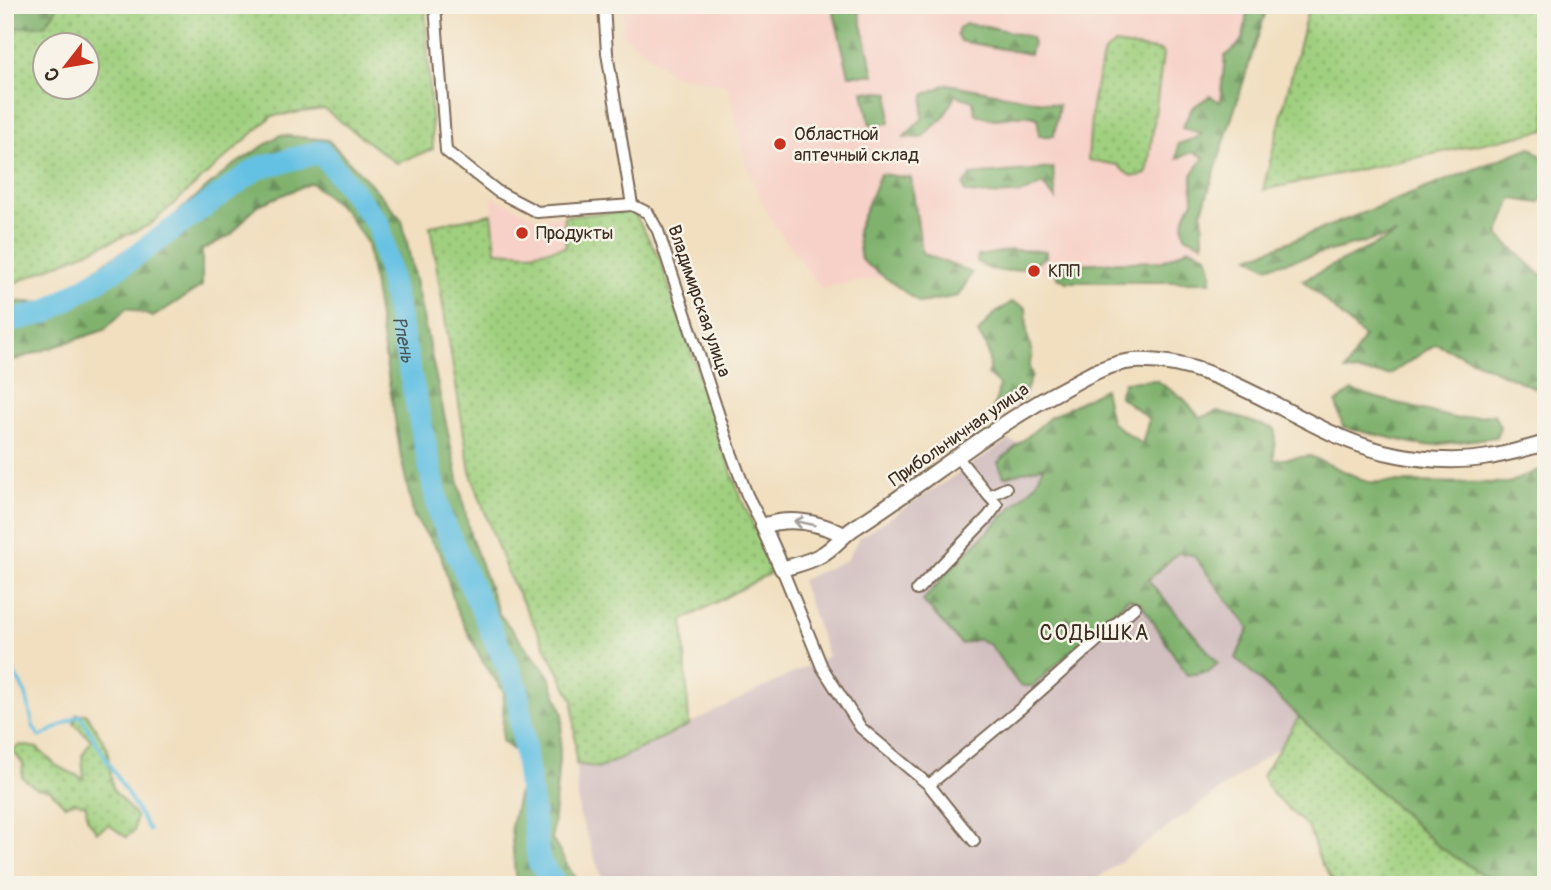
<svg xmlns="http://www.w3.org/2000/svg" width="1551" height="890" font-family="Pangolin,sans-serif">
  <defs>
    <pattern id="grass-dots" width="8" height="8" patternUnits="userSpaceOnUse" patternTransform="scale(1.75)"><rect width="8" height="8" fill="#a0d07f"/><path d="M2 2h.1M6 6h.1" fill="none" stroke="#84a967" stroke-width="1.8" stroke-linecap="round"/></pattern>
    <pattern id="forest-firs" width="22" height="20" patternUnits="userSpaceOnUse" patternTransform="scale(1.75)"><rect width="22" height="20" fill="#80b26e"/><path d="M5 1l3.5 6h-7zM16 11l3.5 6h-7z" fill="#6a915a"/></pattern>
  </defs>
  <rect width="100%" height="100%" fill="#f7f3e8"/>
  <filter id="ink" filterUnits="userSpaceOnUse"><feTurbulence type="fractalNoise" baseFrequency=".0143" numOctaves="2"/><feDisplacementMap in="SourceGraphic" scale="14" xChannelSelector="R" yChannelSelector="G"/><feConvolveMatrix kernelMatrix="1 2 1 2 8 2 1 2 1" color-interpolation-filters="sRGB"/></filter>
  <filter id="wash" filterUnits="userSpaceOnUse"><feTurbulence type="fractalNoise" baseFrequency=".00686" numOctaves="4" result="noise"/><feDisplacementMap in="SourceGraphic" scale="28" xChannelSelector="R" yChannelSelector="G"/><feGaussianBlur stdDeviation="1.57" result="paint"/><feColorMatrix in="noise" values="0 0 0 0 0 0 0 0 0 0 0 0 0 0 0 0 0 1.4 0 .05"/><feComposite in="paint" operator="in"/></filter>
  <g filter="url(#wash)">
    <rect width="100%" height="100%" fill="#f1dfc0"/>
    <!-- built -->
    <g fill="#f7d1c7">
      <path d="M626 5H1268L1202 211 1203 277H1057L1030 267 1034 253 837 285 821 289 771 220 747 168 727 85 673 75 621 33Z"/>
      <path d="M492 196 537 218 564 216 566 247 530 253 495 251Z"/>
    </g>
    <!-- industrial -->
    <path fill="#d2bfc0" d="M1009 440 1178 513 1325 714 1088 885H604L579 813 576 764 600 767 828 656 801 580 847 560 859 538Z"/>
    <!-- grass -->
    <g fill="url(#grass-dots)" stroke="#6e7d4e" stroke-width="2" fill-rule="evenodd">
      <path d="M39 5H425L433 149 396 163 324 109 272 116 150 225 5 287V26ZM46 46H88V88H46Z"/>
      <path d="M1309 5H1546V130L1263 190Z"/>
      <path d="M1115 44 1162 51 1163 54 1148 168 1146 174C1132 179 1127 175 1118 165L1088 160 1092 105 1104 52Z"/>
      <path d="M633 211 659 257 739 494 774 571 683 620 689 725 600 768 576 764 573 700 507 572 470 471 430 226 492 214 496 251 530 253 566 247 564 216Z"/>
      <path d="M77 714H87L107 747 113 790 136 816 134 831 126 837 109 825 97 832 87 818 86 805 75 802 64 805 50 790 36 788 22 777 23 763 12 750 21 745 37 748 57 766 84 779 82 756 91 740 74 724Z"/>
      <path d="M1299 717 1438 846 1499 885H1336L1321 863 1308 827 1272 793 1262 776Z"/>
    </g>
    <!-- forest -->
    <g fill="url(#forest-firs)" stroke="#5e6e46" stroke-width="2">
      <path d="M5 5H56V10L45 25 15 28 5 37Z"/>
      <path d="M834 5H874L859 12 874 75H849L833 9Z"/>
      <path d="M1249 5H1268L1202 211 1203 244 1185 236C1181 222 1184 213 1193 202L1192 175 1204 157 1193 152 1177 158 1178 144 1196 138 1202 133 1182 128 1192 108 1210 96 1220 102 1225 56C1252 38 1241 30 1249 5Z"/>
      <path d="M966 24 987 26 1031 37 1033 43 1030 54 961 41 957 35 959 28Z"/>
      <path d="M947 84 1059 105 1054 136H1039L1038 118C1015 110 999 127 975 113L973 101 955 95 944 117 921 138 904 137 922 119 924 95Z"/>
      <path d="M863 91 890 93 889 123 870 125Z"/>
      <path d="M280 135 328 140 370 183 402 220 470 534 499 614 548 674 563 713 552 839 579 885H516L511 827 526 760 502 741 504 692 483 662 456 609 441 555 414 517 401 457 367 243 345 211 311 183 256 206 231 235 202 250V286L153 317 127 308 104 330 5 363V301L48 303 108 260 150 236 231 167Z"/>
      <path d="M1531 147 1546 161V193L1539 203 1512 199 1498 235 1540 274 1546 276V393L1436 344 1389 375 1345 371 1364 337 1303 280 1397 234 1266 267 1250 257Z"/>
      <path d="M1053 168 1056 199 1042 184C1036 187 1029 192 1021 193 1012 195 974 195 965 192L963 185 971 175Z"/>
      <path d="M880 174 911 178 922 253 972 273 958 296 920 303 861 260 857 231Z"/>
      <path d="M1189 248 1207 255 1211 269V282H1067L1057 277 1056 271 1064 264 1163 261Z"/>
      <path d="M1011 250 1046 251V257C1024 271 999 278 977 262L978 256Z"/>
      <path d="M1012 302 1026 308 1027 334 1032 353 1029 367 1032 375 1023 399 1000 411 992 410 997 397 999 385 988 375C991 358 988 347 978 333L992 316Z"/>
      <path d="M1156 380 1184 399 1200 418 1218 411 1275 429 1274 460 1310 456 1368 482 1509 483 1546 467V885H1499L1438 846 1236 658 1249 628 1193 555 1178 553 1148 580 1218 663 1208 672 1187 675 1142 605 1129 598 1033 686H1020L990 645 979 639 961 644 923 601 947 572 1035 485 1044 466 1004 477 998 462 1049 418 1104 389 1111 422 1142 444 1149 419 1119 396 1124 382Z"/>
      <path d="M1351 391 1457 419 1494 414 1500 427 1496 437 1425 446 1343 427 1336 403Z"/>
    </g>
    <g fill="none" stroke-linecap="round" stroke-linejoin="round">
      <!-- stream -->
      <path stroke="#65c1e3" stroke-width="3.5" d="M5 657 26 694 33 726 40 737 80 715 149 830"/>
      <!-- river -->
      <path stroke="#65c1e3" stroke-width="23" id="s1" d="M5 322 47 312 128 261 258 168 321 152 379 225 440 515 517 688 539 862 556 885"/>
    </g>
  </g>
  <g filter="url(#ink)">
    <g fill="none" stroke-linecap="round" stroke-linejoin="round">
      <defs>
        <g id="street">
          <path d="M435 5 446 151 497 191 537 212 632 205"/>
          <path d="M604 5 607 53 632 205"/>
          <path d="M632 205 648 213 658 231 732 455 747 495 763 526"/>
          <path d="M958 458 989 496 1006 488"/>
          <path d="M782 569 822 667 861 728 929 785 974 841"/>
          <path d="M917 590 988 517 997 505 989 496"/>
          <path d="M929 785 1020 709 1135 607"/>
        </g>
        <path id="secondary" d="M844 535C818 522 791 516 763 526L782 569C795 565 810 562 821 555 834 548 842 536 854 528 925 483 990 427 1065 388 1086 376 1109 363 1133 361 1224 356 1300 432 1384 452 1417 460 1456 463 1489 457 1508 454 1527 448 1546 443"/>
      </defs>
      <!-- street casing -->
      <use href="#street" stroke="#7b6957" stroke-width="14"/>
      <!-- secondary casing -->
      <use href="#secondary" stroke="#7b6957" stroke-width="18"/>
      <!-- street -->
      <use href="#street" stroke="#fff" stroke-width="10"/>
      <!-- secondary -->
      <use href="#secondary" stroke="#fff" stroke-width="14"/>
    </g>
    <!-- one-way arrows -->
    <defs><path id="oneway-shaft" d="M-6 0H5M1.5-3L5.5 0L1.5 3" fill="none" stroke-width="1.6" stroke-linecap="round" stroke-linejoin="round" transform="scale(1.75)"/></defs>
    <use stroke="#a79f9a" href="#oneway-shaft" transform="translate(804 523) rotate(-168)"/>
  </g>
  <!-- markers -->
  <g fill="#c8321e" stroke="#f7f3e8" stroke-width="2.5">
    <circle cx="780" cy="144" r="7"/>
    <circle cx="522" cy="233" r="7"/>
    <circle cx="1034" cy="271" r="7"/>
  </g>
  <g text-anchor="middle" dominant-baseline="central" stroke-width="5" stroke-linejoin="round" paint-order="stroke">
    <!-- poi labels -->
    <g font-size="18" fill="#3b2a1e" stroke="#f7f3e8" text-anchor="start">
      <text x="794" y="134">Областной<tspan x="794" dy="21">аптечный склад</tspan></text>
      <text x="536" y="233">Продукты</text>
      <text x="1048" y="271">КПП</text>
    </g>
    <!-- street labels -->
    <g font-size="18" fill="#3b2a1e" stroke="#f7f3e8">
      <text transform="translate(699 301) rotate(71)">Владимирская улица</text>
      <text transform="translate(959 435) rotate(-35)">Прибольничная улица</text>
    </g>
    <!-- water labels -->
    <g font-size="19" font-style="italic" fill="#485759" stroke="#f7f3e8">
      <text stroke="none"><textPath href="#s1" startOffset="574">Рпень</textPath></text>
    </g>
    <!-- quarter labels -->
    <g font-size="21" letter-spacing="2" fill="#3b2a1e" stroke="#f7f3e8">
      <text x="1095" y="633">СОДЫШКА</text>
    </g>
  </g>
  <!-- margin -->
  <rect width="1551" height="890" fill="none" stroke="#f7f3e8" stroke-width="28"/>
  <!-- north arrow -->
  <g transform="translate(66 66) rotate(239)"><circle r="33" fill="#f7f3e8" stroke="#aca397" stroke-width="2"/>
  <path d="M0-5L12 26L0 18L-12 26Z" fill="#c8321e"/>
  <text y="-10" font-size="19" font-weight="bold" text-anchor="middle" fill="#3b2a1e">С</text>
  </g>
</svg>
